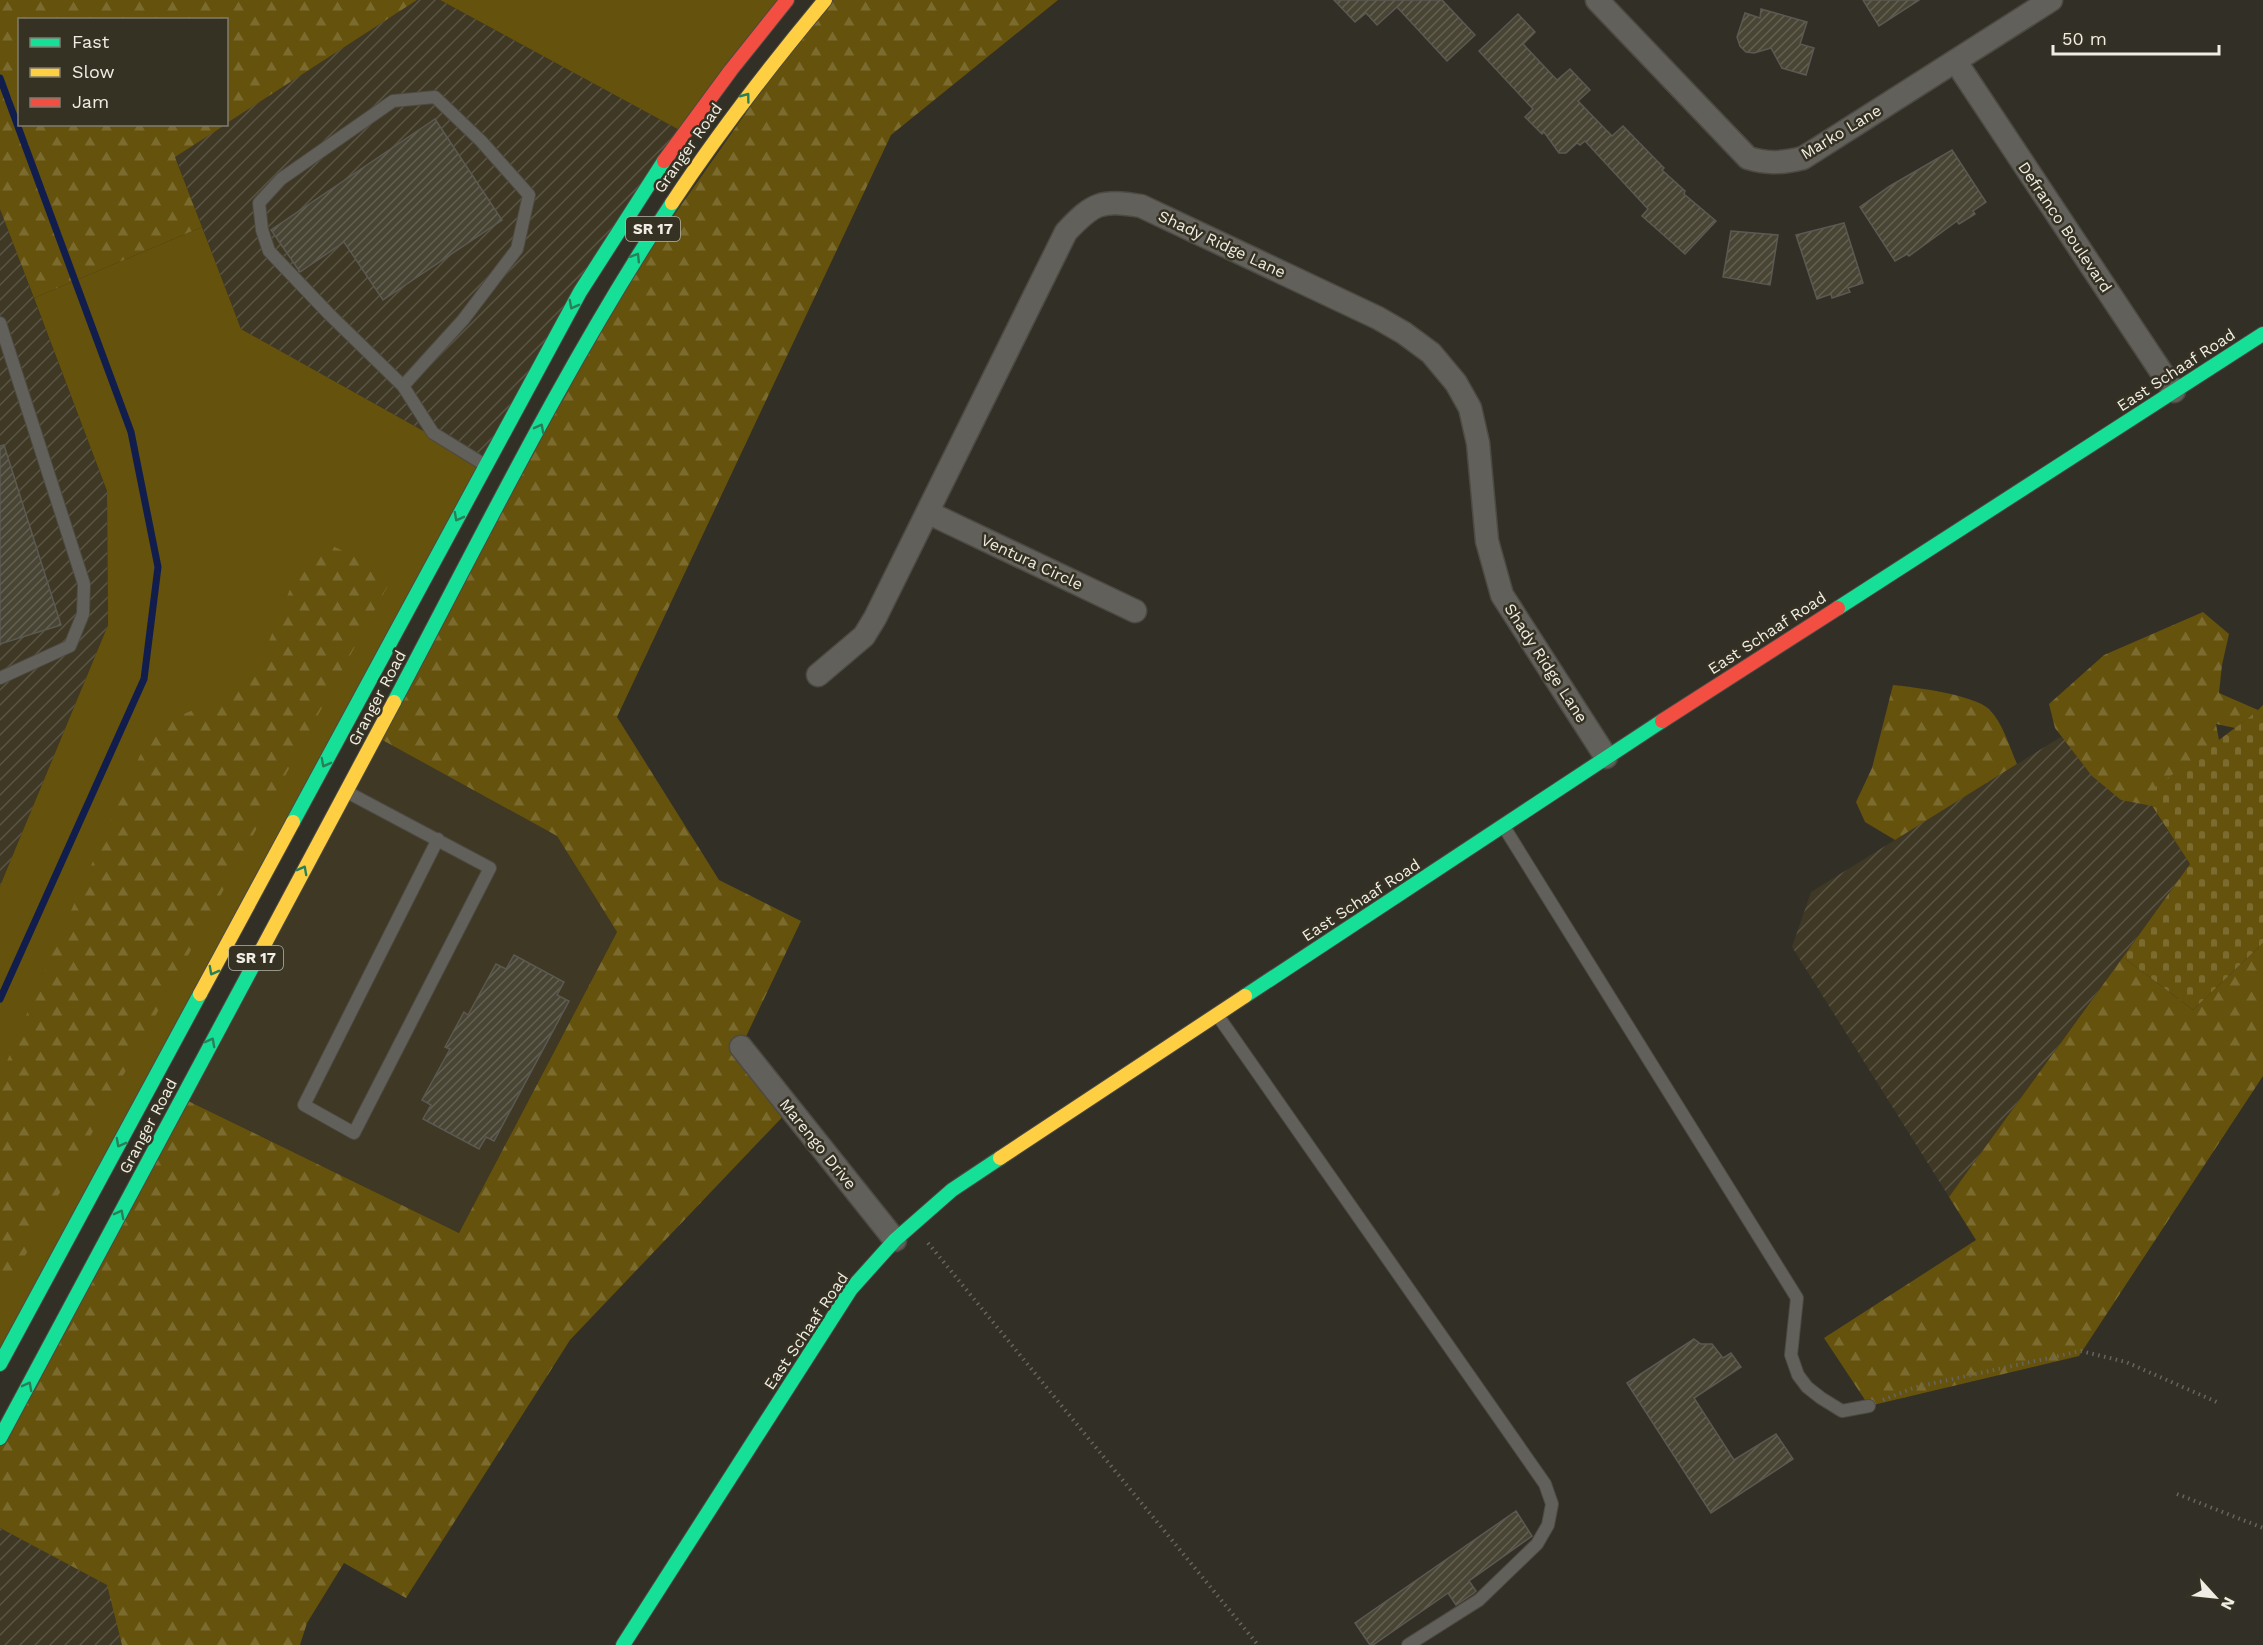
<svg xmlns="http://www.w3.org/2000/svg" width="2263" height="1645" font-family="'Work Sans',sans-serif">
  <defs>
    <pattern id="industrial-furrows" width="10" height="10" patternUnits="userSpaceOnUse" patternTransform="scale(1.5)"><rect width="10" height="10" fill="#3e3824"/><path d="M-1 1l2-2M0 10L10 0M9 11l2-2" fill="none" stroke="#5a5544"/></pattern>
    <pattern id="forest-firs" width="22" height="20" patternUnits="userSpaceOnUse" patternTransform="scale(1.5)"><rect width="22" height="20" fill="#65520c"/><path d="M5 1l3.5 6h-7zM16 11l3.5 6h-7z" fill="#7b6b2f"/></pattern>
    <pattern id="cemetery-stones" width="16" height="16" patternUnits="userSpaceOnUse" patternTransform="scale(1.5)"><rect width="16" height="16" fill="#65520c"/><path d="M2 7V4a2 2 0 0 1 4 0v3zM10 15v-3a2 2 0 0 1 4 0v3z" fill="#7b6b2f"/></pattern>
    <pattern id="building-hatch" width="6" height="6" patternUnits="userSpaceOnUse" patternTransform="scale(1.5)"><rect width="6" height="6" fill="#494535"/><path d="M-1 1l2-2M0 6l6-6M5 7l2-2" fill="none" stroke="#646052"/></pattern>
  </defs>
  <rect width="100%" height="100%" fill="#322f27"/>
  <!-- built -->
  <path fill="#3e3824" d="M375 736 557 836 617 932 459 1233 182 1098Z"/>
  <!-- industrial -->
  <g fill="url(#industrial-furrows)">
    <path d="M417 0H440L683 132 486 466 241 329 175 156Z"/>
    <path d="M0 209 107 491 108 625 0 886Z"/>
    <path d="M2093 717 2190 864 1949 1197 1792 947 1811 892Z"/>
    <path d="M0 1528 108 1585 122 1645H0Z"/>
  </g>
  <!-- grass -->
  <g fill="#65520c">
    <path d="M440 0H787L683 132Z"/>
    <path d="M202 227 241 329 486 466 0 1364V886L108 625 107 491 34 298Z"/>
  </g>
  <!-- forest -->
  <g fill="url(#forest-firs)">
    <path d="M0 0H417L227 123 226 20H20V124L225 125 175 157 202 227 34 298 0 209Z"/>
    <path d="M825 0H1058L891 135 617 717 719 880 801 921 741 1047 790 1109 570 1340 406 1598 344 1563 307 1623 300 1645H122L107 1585 0 1528V1438L182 1098 459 1233 617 932 557 836 375 736 590 335Z"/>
    <path d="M324 542 369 563 392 578 37 1235 0 1299V1078L54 949 153 726 214 702 254 678 297 572Z"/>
    <path d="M2203 612 2229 634 2222 665 2219 693 2258 710 2263 705V717L2259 711 2235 728 2216 724 2219 740 2168 809 2121 800 2092 776 2055 728 2049 704 2104 655Z"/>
    <path d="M1893 685C1915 687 1974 695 1989 709 2003 723 2009 746 2017 764L1895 840 1865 822 1856 802 1872 768Z"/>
    <path d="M2263 943V1076L2079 1356 1869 1406 1824 1338 1976 1240 1949 1197 2123 957 2193 1010Z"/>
  </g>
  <!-- cemetery -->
  <path fill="url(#cemetery-stones)" d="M2259 710 2263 717V943L2193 1010 2123 957 2190 864 2145 795Z"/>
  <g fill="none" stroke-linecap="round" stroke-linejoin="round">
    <!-- stream -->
    <path stroke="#111e4d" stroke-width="7" d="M0 78 131 432 158 567 144 679 0 999"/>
  </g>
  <!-- building -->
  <g fill="url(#building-hatch)" stroke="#5b5952" stroke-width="1.5">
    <path d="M1334 0H1442L1475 35 1447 61 1397 7 1377 25 1366 13 1355 22Z"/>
    <path d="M1863 0H1919L1879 26Z"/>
    <path d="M1761 9 1807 22 1800 44 1814 48 1806 75 1782 68 1771 48 1754 53 1746 52 1740 46 1737 37 1745 13 1760 18Z"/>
    <path d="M1518 14 1535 32 1523 44 1557 80 1570 69 1590 90 1578 101 1612 136 1623 126 1664 168 1662 170 1685 191 1684 194 1716 221 1685 254 1642 216 1648 209 1585 141 1580 145 1577 143 1566 153H1559L1544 132 1542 134 1525 117 1533 109 1479 51Z"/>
    <path d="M435 119 502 220 383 300 344 242 300 272 271 230Z"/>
    <path d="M1952 150 1986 202 1973 211 1975 214 1959 224 1957 221 1909 256 1907 254 1895 261 1860 207 1890 186Z"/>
    <path d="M1844 223 1863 283 1848 288 1850 292 1832 298 1831 294 1817 299 1796 235Z"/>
    <path d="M1731 231 1778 235 1770 285 1723 277Z"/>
    <path d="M4 445 61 625 0 644V446Z"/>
    <path d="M514 955 564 982 557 995 569 1001 494 1141 486 1137 479 1149 423 1119 431 1105 422 1100 450 1049 445 1047 464 1012 468 1015 496 964 506 969Z"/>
    <path d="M1694 1339 1701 1344H1712L1723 1358 1731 1353 1741 1367 1694 1398 1734 1460 1776 1434 1793 1459 1711 1513 1627 1383Z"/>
    <path d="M1516 1511 1532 1536 1469 1581 1476 1591 1474 1593 1456 1605 1448 1593 1373 1645H1370L1355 1623Z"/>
  </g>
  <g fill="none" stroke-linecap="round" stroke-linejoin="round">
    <defs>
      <g id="lane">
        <path d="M0 323 84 584 83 614 70 646 0 678"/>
        <path d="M403 386 329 314 269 251 262 230 259 203 281 179 393 101 435 97 481 141 529 195 517 249 463 320 403 386 433 433 485 465"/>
        <path d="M347 792 490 868 354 1133 304 1105 438 839"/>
        <path d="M1504 827 1797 1298 1791 1355 1798 1375 1807 1387 1821 1398 1842 1411 1869 1406"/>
        <path d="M1218 1016 1545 1484 1552 1504 1548 1525 1537 1544 1479 1600 1408 1645"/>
      </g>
      <g id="street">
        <path d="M1597 0 1748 158C1768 164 1783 163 1803 158L2051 0"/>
        <path d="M1956 62 2174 391"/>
        <path d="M929 513 1135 611"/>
        <path d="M818 675 864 636 875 618 1066 232C1094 202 1101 200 1141 206L1378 318 1404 333 1431 353 1456 383 1470 408 1478 443 1487 541 1502 595 1606 757"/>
        <path d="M741 1047 895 1240"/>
      </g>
      <g id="fast">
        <path d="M1838 608 2263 334"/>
        <path d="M394 702C483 534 567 362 672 203"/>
        <path d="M293 822 580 292 664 161"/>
        <path d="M1245 996 1662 721"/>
        <path d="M0 1364 200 994"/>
        <path d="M0 1438 262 949"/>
        <path d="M623 1645 851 1289 895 1240 952 1190 1000 1158"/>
      </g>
      <g id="slow">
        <path d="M672 203C719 132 770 66 825 0"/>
        <path d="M262 949 394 702"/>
        <path d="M200 994 293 822"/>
        <path d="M1000 1158 1245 996"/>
      </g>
      <g id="jam">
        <path d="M664 161 731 70 787 0"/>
        <path d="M1662 721 1838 608"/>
      </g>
    </defs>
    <!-- lane casing -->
    <use href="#lane" stroke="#4d4a43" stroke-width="14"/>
    <!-- street casing -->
    <use href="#street" stroke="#4d4a43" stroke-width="25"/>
    <!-- fast casing -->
    <use href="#fast" stroke="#4d4a43" stroke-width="16"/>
    <!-- slow casing -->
    <use href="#slow" stroke="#4d4a43" stroke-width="16"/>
    <!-- jam casing -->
    <use href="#jam" stroke="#4d4a43" stroke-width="16"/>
    <!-- path -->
    <g stroke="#67655f" stroke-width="4" stroke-dasharray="1.5 4.5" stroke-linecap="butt">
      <path d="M928 1243 1258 1645"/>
      <path d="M1883 1400 1916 1387 2081 1351 2126 1362 2219 1403"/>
      <path d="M2177 1494 2263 1528"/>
    </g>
    <!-- lane -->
    <use href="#lane" stroke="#62605a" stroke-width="12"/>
    <!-- street -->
    <use href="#street" stroke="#62605a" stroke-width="22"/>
    <!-- fast -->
    <use href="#fast" stroke="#16e098" stroke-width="14"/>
    <!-- slow -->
    <use href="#slow" stroke="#ffcf43" stroke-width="14"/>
    <!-- jam -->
    <use href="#jam" stroke="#f24e42" stroke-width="14"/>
  </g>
  <!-- one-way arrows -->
  <defs><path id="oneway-chevron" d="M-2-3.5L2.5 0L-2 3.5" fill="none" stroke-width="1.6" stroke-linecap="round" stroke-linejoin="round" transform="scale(1.5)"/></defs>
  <g stroke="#288058">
    <use href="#oneway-chevron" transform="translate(746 97) rotate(-53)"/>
    <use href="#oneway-chevron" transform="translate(636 257) rotate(-58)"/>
    <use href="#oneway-chevron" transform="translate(573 305) rotate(118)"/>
    <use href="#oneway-chevron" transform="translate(540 428) rotate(-62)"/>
    <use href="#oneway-chevron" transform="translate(458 517) rotate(118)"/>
    <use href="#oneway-chevron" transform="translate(325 763) rotate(118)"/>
    <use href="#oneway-chevron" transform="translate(303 870) rotate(-62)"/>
    <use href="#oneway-chevron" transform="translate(213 971) rotate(118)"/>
    <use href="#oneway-chevron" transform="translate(211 1042) rotate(-62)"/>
    <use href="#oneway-chevron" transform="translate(120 1143) rotate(118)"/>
    <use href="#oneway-chevron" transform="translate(120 1214) rotate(-62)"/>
    <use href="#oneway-chevron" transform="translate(28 1386) rotate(-62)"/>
  </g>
  <g text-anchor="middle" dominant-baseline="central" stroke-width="5" stroke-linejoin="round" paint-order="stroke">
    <!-- shield labels -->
    <g fill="#363223" stroke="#b8b5aa" stroke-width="1.5">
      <rect x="626" y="217" width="54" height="24" rx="4.5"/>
      <rect x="229" y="946" width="54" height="24" rx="4.5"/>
    </g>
    <g font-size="15" font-weight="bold" fill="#f0ede4">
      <text x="653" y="229">SR 17</text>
      <text x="256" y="958">SR 17</text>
    </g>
    <!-- street labels -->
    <g font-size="16" fill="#f0ede4" stroke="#363223">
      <text transform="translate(1841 132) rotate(-31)">Marko Lane</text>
      <text transform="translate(688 148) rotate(-55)">Granger Road</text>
      <text transform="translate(2065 227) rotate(56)">Defranco Boulevard</text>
      <text transform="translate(1222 244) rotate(25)">Shady Ridge Lane</text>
      <text transform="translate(2176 370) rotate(-33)">East Schaaf Road</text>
      <text transform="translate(1032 562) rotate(25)">Ventura Circle</text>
      <text transform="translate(1767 633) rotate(-33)">East Schaaf Road</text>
      <text transform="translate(1546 663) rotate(57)">Shady Ridge Lane</text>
      <text transform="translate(377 698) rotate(-62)">Granger Road</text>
      <text transform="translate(1361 900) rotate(-33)">East Schaaf Road</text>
      <text transform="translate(148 1126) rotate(-62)">Granger Road</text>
      <text transform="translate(818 1144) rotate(51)">Marengo Drive</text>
      <text transform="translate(806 1331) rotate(-56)">East Schaaf Road</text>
    </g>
  </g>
  <!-- legend -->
  <rect x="18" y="18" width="210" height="108" fill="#363223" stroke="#807d70" stroke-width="1.5"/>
  <rect x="30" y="38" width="30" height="9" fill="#16e098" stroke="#807d70" stroke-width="1.5"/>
  <text x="72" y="48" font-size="18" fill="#f0ede4">Fast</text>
  <rect x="30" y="68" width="30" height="9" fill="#ffcf43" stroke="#807d70" stroke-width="1.5"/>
  <text x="72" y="78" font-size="18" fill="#f0ede4">Slow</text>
  <rect x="30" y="98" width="30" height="9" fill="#f24e42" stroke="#807d70" stroke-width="1.5"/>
  <text x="72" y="108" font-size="18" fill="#f0ede4">Jam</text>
  <!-- north arrow -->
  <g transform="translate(2215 1597) rotate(117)" stroke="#363223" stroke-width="4.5" paint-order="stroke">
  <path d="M0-4.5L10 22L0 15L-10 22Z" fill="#f0ede4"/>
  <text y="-9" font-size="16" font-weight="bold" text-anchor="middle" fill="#f0ede4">N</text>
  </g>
  <!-- scale -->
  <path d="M2053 45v9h166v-9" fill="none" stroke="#f0ede4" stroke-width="3"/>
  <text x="2062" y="45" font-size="18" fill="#f0ede4" stroke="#363223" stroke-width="4.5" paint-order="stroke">50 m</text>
</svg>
